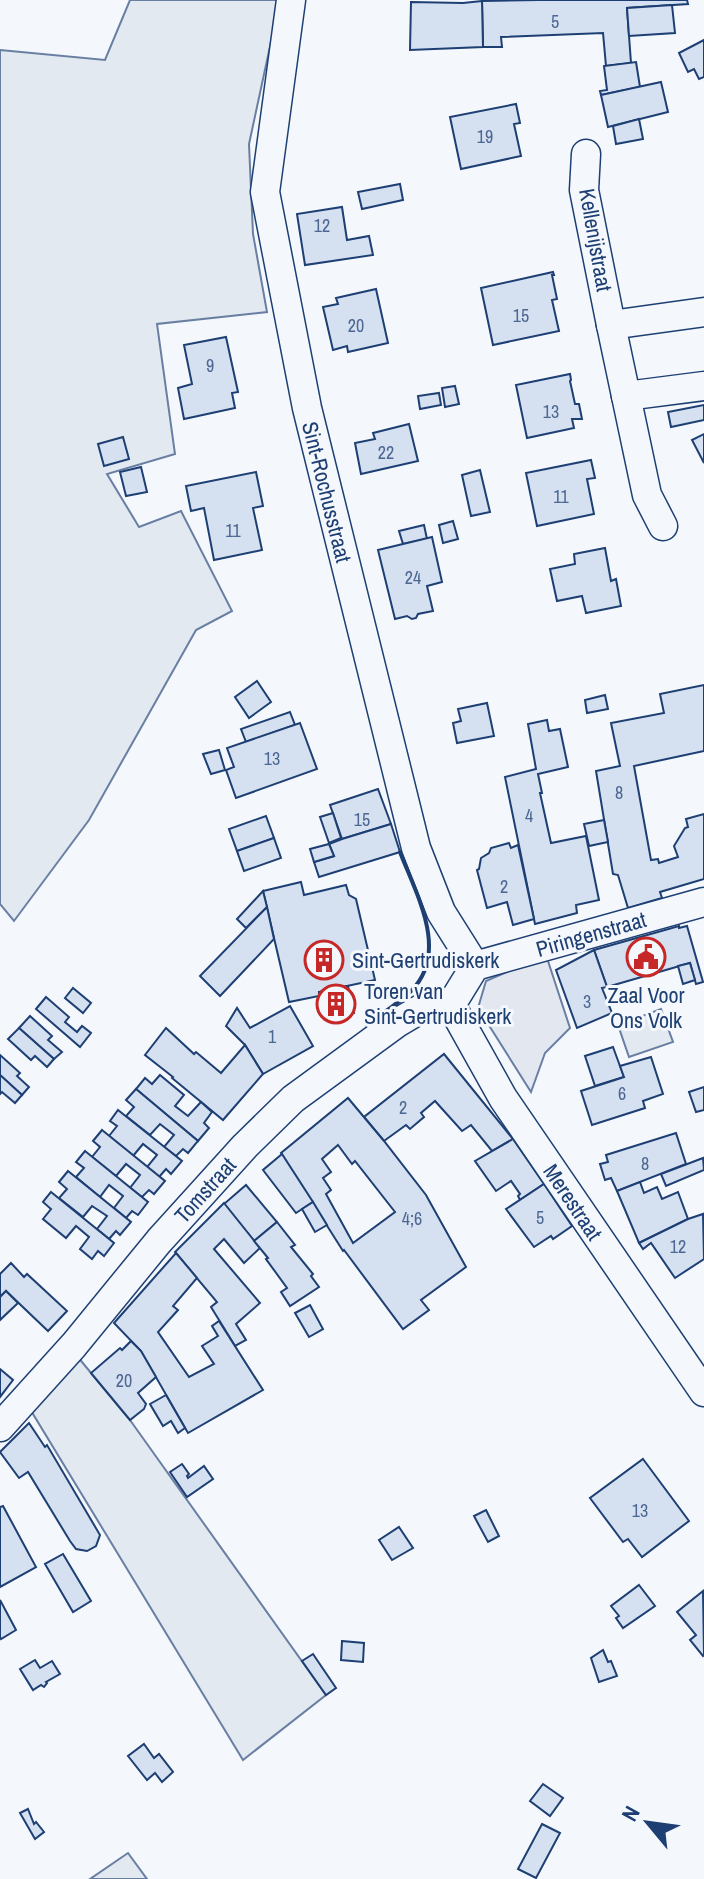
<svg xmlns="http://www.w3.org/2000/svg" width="704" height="1879" font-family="'Archivo Narrow',sans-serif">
  <rect width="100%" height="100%" fill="#f4f7fb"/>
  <!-- green -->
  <g fill="#e3e9f0" stroke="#687fa3" stroke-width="2">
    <path d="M130 0H280L249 144 253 234 267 312 157 324 175 454 107 474 139 527 181 511 232 611 196 630 89 820 14 921 0 904V50L105 60Z"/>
    <path d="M661 1009 673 1042 629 1057 618 1025Z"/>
    <path d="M77 1356 130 1420 326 1695 243 1760 30 1409Z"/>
    <path d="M128 1853 147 1879H90Z"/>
  </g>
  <!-- parking -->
  <path fill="#e3e8f0" stroke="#687fa3" stroke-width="2" d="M546 955 570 1028 545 1053 531 1092 478 1008 486 981Z"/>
  <!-- building -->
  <g fill="#d5e0f0" stroke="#1d3f73" stroke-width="2" fill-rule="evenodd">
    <path d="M539 0H687L688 4 627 8 631 63 606 66 603 33 501 37 502 47H483L482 1Z"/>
    <path d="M482 1 483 47 410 50 411 2 463 3Z"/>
    <path d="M672 5 675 33 629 36 627 8Z"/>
    <path d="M704 40V77L699 79 694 69 688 72 679 53Z"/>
    <path d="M636 62 640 87 601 95 600 91 607 90 604 66Z"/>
    <path d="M661 82 668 112 608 127 601 95Z"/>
    <path d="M516 104 520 123 514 124 521 156 461 169 450 117Z"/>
    <path d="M639 119 643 139 616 144 613 126Z"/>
    <path d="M400 184 403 200 362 209 358 192Z"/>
    <path d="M342 207 347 240 369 236 373 255 305 265 297 214Z"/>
    <path d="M553 272 554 275H552L557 299 552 300 559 331 493 345 481 288Z"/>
    <path d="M376 289 388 343 348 352 347 346 333 350 323 307 338 304 336 298Z"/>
    <path d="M226 337 238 392 232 393 235 408 184 419 178 388 192 384 184 345Z"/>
    <path d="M570 374 571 380 570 381 575 404H579L582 419H572L574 428 527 438 516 385Z"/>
    <path d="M455 386 459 404 445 407 442 388Z"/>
    <path d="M439 393 441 405 420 409 418 396Z"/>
    <path d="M704 405V420L671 427 668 412Z"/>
    <path d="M409 424 418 461 361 474 355 443 375 439 373 433Z"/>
    <path d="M704 434V463L692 440Z"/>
    <path d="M123 437 129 459 104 466 98 444Z"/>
    <path d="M591 460 595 478 587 479 594 514 537 526 526 473Z"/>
    <path d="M141 467 147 492 126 496 120 472Z"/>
    <path d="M480 470 490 512 471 516 462 475Z"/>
    <path d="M256 472 263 506 253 508 262 550 214 560 204 508 191 511 186 486Z"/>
    <path d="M453 521 458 539 443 543 439 525Z"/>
    <path d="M424 525 427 539 403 544 399 531Z"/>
    <path d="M432 537 442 582 427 586 433 611 418 614 416 618 412 619 407 616 395 619 378 550Z"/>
    <path d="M605 548 611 581 616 579 621 606 586 613 582 596 557 601 550 569 575 564 574 554Z"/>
    <path d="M257 681 271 702 249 718 235 697Z"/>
    <path d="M704 685V751L634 766 651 860 658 859 659 863 678 857 674 846 685 828 688 827 686 819 704 814V879L660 892 662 898 628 908 618 875 613 874 596 771 620 766 611 723 664 713 660 694Z"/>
    <path d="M605 695 608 709 587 713 585 700Z"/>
    <path d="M487 703 494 736 457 743 453 723 461 721 458 709Z"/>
    <path d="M290 712 295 725 246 742 241 729Z"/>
    <path d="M547 720 549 731 560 729 568 767 538 774 542 793H540L551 843 586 836 599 900 576 905 577 913 535 924 505 777 536 769 528 724Z"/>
    <path d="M300 723 317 769 236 798 226 770 234 767 227 748Z"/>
    <path d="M219 750 225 770 211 774 203 754Z"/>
    <path d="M378 789 391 824 342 839 330 805Z"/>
    <path d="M333 813 341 838 329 843 320 817Z"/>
    <path d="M266 816 274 838 237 851 229 829Z"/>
    <path d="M604 820 608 842 589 846 584 824Z"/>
    <path d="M391 824 400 852 319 877 314 862 334 856 329 844 342 839Z"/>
    <path d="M274 838 281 858 244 871 237 851Z"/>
    <path d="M509 843 511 848 518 845 534 919 513 925 507 902 487 908 477 870 479 869 481 858 489 853 491 848Z"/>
    <path d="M329 844 334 856 314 862 310 849Z"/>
    <path d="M301 882 304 895 346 885 349 895 356 899 375 980 319 992V996L289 1002 263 891Z"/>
    <path d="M263 891 267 907 246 928 237 919Z"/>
    <path d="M267 907 274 939 220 996 200 976Z"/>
    <path d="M679 926V928L687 926 703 982 696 984 690 963 607 987 594 950Z"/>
    <path d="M594 950 607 987 602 988 612 1013 577 1028 556 970Z"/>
    <path d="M690 963 695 980 683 984 678 966Z"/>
    <path d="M348 986 354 1013 324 1019 319 992Z"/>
    <path d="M73 988 91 1003 83 1013 65 998Z"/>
    <path d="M46 997 69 1017 65 1022 77 1032 82 1026 91 1033 80 1047 36 1009Z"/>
    <path d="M290 1006 313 1046 263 1074 245 1045 226 1026 237 1008 250 1028Z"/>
    <path d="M30 1016 52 1036 48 1040 62 1052 54 1059 19 1028Z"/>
    <path d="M19 1028 54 1059 47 1067 35 1056 31 1060 8 1039Z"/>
    <path d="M166 1028 194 1054 196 1052 221 1073 245 1045 263 1074 223 1120 172 1078 173 1077 145 1055Z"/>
    <path d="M613 1047 624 1077 595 1086 585 1056Z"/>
    <path d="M444 1054 513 1139 492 1151 471 1125 462 1131 435 1101 421 1113 424 1117 410 1129 406 1125 384 1141 364 1117Z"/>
    <path d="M0 1055 20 1073 17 1076 29 1087 22 1095 0 1075Z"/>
    <path d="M651 1057 663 1094 643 1101 645 1108 592 1125 581 1091 624 1077 620 1066Z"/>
    <path d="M0 1075 22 1095 15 1103 2 1092 0 1094Z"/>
    <path d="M160 1075 184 1095 175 1106 188 1116 201 1102 212 1112 204 1123 209 1128 198 1141 136 1089 145 1078 152 1084Z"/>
    <path d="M704 1087V1110L696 1112 689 1092Z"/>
    <path d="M136 1089 198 1141 188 1153 183 1149 176 1156 164 1147 174 1135 160 1124 150 1135 126 1116 134 1107 126 1100Z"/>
    <path d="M348 1098 384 1141 426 1195 466 1267 421 1300 429 1310 403 1329 344 1250 343 1251 281 1153ZM338 1145 352 1164 355 1161 395 1212 353 1243 326 1194 331 1190 323 1178 331 1172 322 1159Z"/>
    <path d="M118 1110 182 1161 171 1174 166 1169 159 1177 147 1167 157 1155 143 1144 133 1156 109 1136 117 1126 110 1121Z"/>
    <path d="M102 1130 165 1181 154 1194 149 1190 142 1197 130 1188 140 1175 126 1164 116 1176 92 1157 100 1147 93 1141Z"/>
    <path d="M676 1133 686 1164 617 1191 611 1178 605 1180 600 1164 608 1162 606 1155Z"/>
    <path d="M513 1139 544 1184 520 1200 518 1196 520 1194 511 1181 496 1191 475 1161Z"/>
    <path d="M85 1151 148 1202 138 1215 132 1211 126 1218 114 1208 123 1196 109 1185 100 1197 76 1177 84 1168 76 1162Z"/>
    <path d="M282 1154 313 1202 296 1213 263 1170Z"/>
    <path d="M703 1158 704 1170 666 1186 661 1174Z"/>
    <path d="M68 1171 131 1222 120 1235 116 1231 109 1239 97 1229 107 1216 92 1206 83 1217 59 1198 67 1189 59 1182Z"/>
    <path d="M640 1182 644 1193 657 1187 662 1199 678 1192 688 1219 639 1243 617 1191Z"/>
    <path d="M544 1184 572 1226 553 1239 551 1236 534 1247 506 1209Z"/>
    <path d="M246 1185 277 1222 254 1241 224 1204Z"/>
    <path d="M51 1192 114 1243 104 1256 98 1251 92 1259 80 1249 89 1237 76 1226 66 1238 43 1219 51 1209 43 1202Z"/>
    <path d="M313 1202 327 1225 315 1232 302 1209Z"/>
    <path d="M224 1203 260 1248 244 1263 224 1239 214 1249 260 1303 236 1324 246 1340 235 1346 211 1307 217 1302 175 1252Z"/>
    <path d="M703 1214 704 1259 675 1278 651 1243 643 1249 639 1243 688 1219Z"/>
    <path d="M277 1222 295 1245 291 1247 313 1274 311 1276 319 1287 290 1306 281 1292 287 1288 266 1259 268 1258 254 1241Z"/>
    <path d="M176 1253 197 1278 173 1306 178 1310 158 1332 189 1377 214 1364 202 1346 218 1336 212 1326 219 1321 263 1390 188 1433 141 1351 114 1323Z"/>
    <path d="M11 1263 24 1277 27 1274 67 1311 48 1331 6 1291 0 1297V1274Z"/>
    <path d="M6 1291 18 1303 0 1320V1297Z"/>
    <path d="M310 1305 323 1329 309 1337 295 1313Z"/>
    <path d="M131 1341 141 1351 156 1377 138 1393 146 1404 144 1409 130 1420 91 1373 120 1348 122 1350Z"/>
    <path d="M0 1369 13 1380 0 1397Z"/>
    <path d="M166 1395 185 1428 178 1433 171 1421 163 1426 150 1404Z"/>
    <path d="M29 1423 45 1447 47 1445 100 1535 96 1546 87 1551 76 1549 70 1541 28 1472 19 1478 0 1452Z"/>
    <path d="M643 1459 689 1521 642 1557 628 1539 623 1542 590 1498Z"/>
    <path d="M182 1464 189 1474 187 1476 188 1478 204 1466 213 1479 187 1497 170 1472Z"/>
    <path d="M3 1506 36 1567 0 1587V1507Z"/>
    <path d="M486 1510 499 1536 488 1542 474 1516Z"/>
    <path d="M399 1527 413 1548 392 1560 379 1540Z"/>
    <path d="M63 1554 91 1601 73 1612 45 1564Z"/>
    <path d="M639 1585 655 1606 623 1628 616 1618 619 1616 611 1606Z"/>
    <path d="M703 1591 704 1655 703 1656 690 1640 696 1635 677 1612Z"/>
    <path d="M0 1600 16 1630 1 1639 0 1637Z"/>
    <path d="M342 1641 364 1643 363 1662 341 1660Z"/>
    <path d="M603 1650 608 1662 611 1661 617 1676 599 1682 591 1658Z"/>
    <path d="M313 1654 336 1688 326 1695 302 1661Z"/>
    <path d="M35 1660 40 1668 52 1661 60 1674 46 1682 47 1683 44 1687 41 1685 33 1690 20 1669Z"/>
    <path d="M144 1744 154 1758 159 1754 173 1772 162 1782 155 1773 147 1780 128 1756Z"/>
    <path d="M543 1784 563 1798 550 1816 530 1801Z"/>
    <path d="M28 1809 34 1824 36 1822 44 1832 35 1839 20 1813Z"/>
    <path d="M542 1824 560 1833 536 1878 518 1869Z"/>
  </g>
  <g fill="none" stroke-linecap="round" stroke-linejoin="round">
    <defs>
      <g id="street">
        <path d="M291 0 265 192 307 408 416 848 441 912 475 966"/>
        <path d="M586 154 584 190 611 325 647 495 663 526"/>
        <path d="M611 325 704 312"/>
        <path d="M626 396 704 386"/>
        <path d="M451 1005 503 1098 704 1392"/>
        <path d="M451 1005 475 966 704 902"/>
        <path d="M0 1427 74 1345 159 1241 245 1146 293 1099 397 1023 424 1007 451 1005"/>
      </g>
    </defs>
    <!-- street casing -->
    <use href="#street" stroke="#1d3f73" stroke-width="31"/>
    <!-- street -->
    <use href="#street" stroke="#f4f7fb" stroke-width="28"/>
    <!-- wall -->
    <path stroke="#1d3f73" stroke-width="4" d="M367 1025C381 1014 398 1004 411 991 450 952 416 894 400 852"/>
  </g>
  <!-- icons -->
  <defs>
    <symbol id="civic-ring" viewBox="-11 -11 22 22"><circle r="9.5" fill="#f4f7fb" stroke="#c62828" stroke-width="1.5"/><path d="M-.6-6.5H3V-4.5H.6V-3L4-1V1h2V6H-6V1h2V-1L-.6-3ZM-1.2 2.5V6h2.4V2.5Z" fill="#c62828"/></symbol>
    <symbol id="building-ring" viewBox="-11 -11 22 22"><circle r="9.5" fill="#f4f7fb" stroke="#c62828" stroke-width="1.5"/><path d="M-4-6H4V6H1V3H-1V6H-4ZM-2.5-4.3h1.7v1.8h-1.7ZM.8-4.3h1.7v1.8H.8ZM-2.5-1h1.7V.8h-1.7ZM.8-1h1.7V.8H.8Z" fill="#c62828"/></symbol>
  </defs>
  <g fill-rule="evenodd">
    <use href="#civic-ring" x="624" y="935" width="44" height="44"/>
    <use href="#building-ring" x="302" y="938" width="44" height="44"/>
    <use href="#building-ring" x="314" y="982" width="44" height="44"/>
  </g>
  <g text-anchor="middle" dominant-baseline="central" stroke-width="6" stroke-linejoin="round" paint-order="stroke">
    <!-- number labels -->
    <g font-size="18" fill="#4b6792">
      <text x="555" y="21">5</text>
      <text x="485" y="136">19</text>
      <text x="322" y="225">12</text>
      <text x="521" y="315">15</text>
      <text x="356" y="325">20</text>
      <text x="210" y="365">9</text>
      <text x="551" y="411">13</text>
      <text x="386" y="452">22</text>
      <text x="561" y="496">11</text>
      <text x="233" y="530">11</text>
      <text x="413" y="577">24</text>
      <text x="272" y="758">13</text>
      <text x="619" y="792">8</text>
      <text x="529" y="815">4</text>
      <text x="362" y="819">15</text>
      <text x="504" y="886">2</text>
      <text x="587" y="1001">3</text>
      <text x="272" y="1036">1</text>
      <text x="622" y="1093">6</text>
      <text x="403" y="1107">2</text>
      <text x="645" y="1163">8</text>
      <text x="540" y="1217">5</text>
      <text x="412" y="1218">4;6</text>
      <text x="678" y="1246">12</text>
      <text x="124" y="1380">20</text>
      <text x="640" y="1510">13</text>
    </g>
    <!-- street labels -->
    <g font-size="22" fill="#1d3f73" stroke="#f4f7fb">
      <text transform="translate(596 240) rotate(80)">Kellenijstraat</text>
      <text transform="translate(327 492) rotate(76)">Sint-Rochusstraat</text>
      <text transform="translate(591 934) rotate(-16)">Piringenstraat</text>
      <text transform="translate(205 1190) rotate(-48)">Tomstraat</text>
      <text transform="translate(573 1202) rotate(56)">Merestraat</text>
    </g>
    <!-- poi labels -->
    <g font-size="22" fill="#1d3f73" stroke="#f4f7fb" text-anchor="start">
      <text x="352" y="960">Sint-Gertrudiskerk</text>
      <text x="364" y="991">Toren van<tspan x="364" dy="25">Sint-Gertrudiskerk</tspan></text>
      <text x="646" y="995" text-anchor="middle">Zaal Voor<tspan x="646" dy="25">Ons Volk</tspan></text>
    </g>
  </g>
  <!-- north arrow -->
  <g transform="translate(648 1823) rotate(299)" stroke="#f4f7fb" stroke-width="6" paint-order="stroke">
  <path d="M0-6L14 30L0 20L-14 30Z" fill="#1d3f73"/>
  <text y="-12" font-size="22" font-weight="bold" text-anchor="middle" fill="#1d3f73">N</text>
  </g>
</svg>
